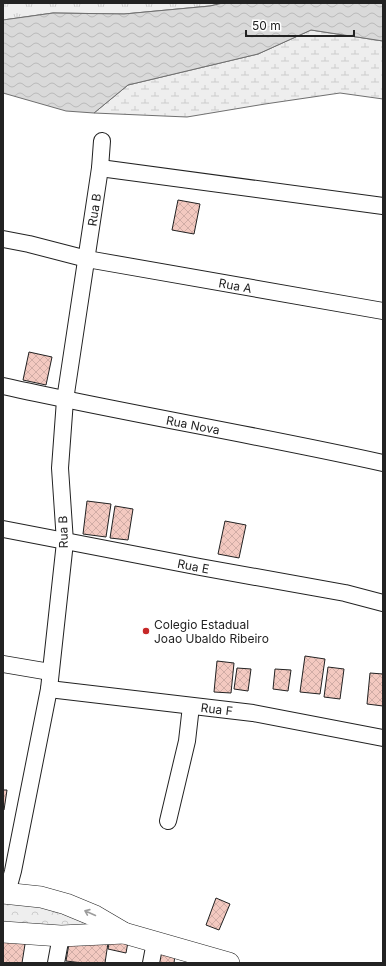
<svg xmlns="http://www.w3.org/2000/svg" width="386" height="966" font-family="Inter,sans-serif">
  <defs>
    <pattern id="grass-tufts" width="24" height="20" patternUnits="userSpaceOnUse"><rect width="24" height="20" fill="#eee"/><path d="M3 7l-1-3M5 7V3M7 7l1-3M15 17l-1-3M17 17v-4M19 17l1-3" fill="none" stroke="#ccc"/></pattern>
    <pattern id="wetland-marsh" width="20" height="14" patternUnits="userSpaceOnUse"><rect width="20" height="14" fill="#eee"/><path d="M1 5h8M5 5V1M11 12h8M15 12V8" fill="none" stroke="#ccc"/></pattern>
    <pattern id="park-crowns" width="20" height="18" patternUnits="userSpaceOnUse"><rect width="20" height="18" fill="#eee"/><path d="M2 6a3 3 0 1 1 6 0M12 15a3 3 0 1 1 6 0" fill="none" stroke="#ccc"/></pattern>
    <pattern id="water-waves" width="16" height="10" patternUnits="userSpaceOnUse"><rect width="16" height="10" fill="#d9d9d9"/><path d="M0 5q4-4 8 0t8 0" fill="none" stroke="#bababa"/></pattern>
    <pattern id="building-cross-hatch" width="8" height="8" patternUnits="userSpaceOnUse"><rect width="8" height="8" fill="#f3c9c0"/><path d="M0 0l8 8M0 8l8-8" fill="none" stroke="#d0aca5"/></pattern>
  </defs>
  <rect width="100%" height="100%" fill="#fff"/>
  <!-- grass -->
  <path fill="url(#grass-tufts)" stroke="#6f6f6f" d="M3 3H223L210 6 124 14 53 13 3 20Z"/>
  <!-- wetland -->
  <path fill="url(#wetland-marsh)" stroke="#6f6f6f" d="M311 30 383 41V99L340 93 265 104 187 117 94 113 128 85 258 54Z"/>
  <!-- park -->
  <path fill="url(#park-crowns)" stroke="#6f6f6f" d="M3 887 115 932 3 925Z"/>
  <!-- water -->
  <path fill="url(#water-waves)" stroke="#6f6f6f" d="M223 3H383V41L311 30 258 54 128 85 94 113 66 111 3 93V20L53 13 124 14 210 6Z"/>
  <!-- building -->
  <g fill="url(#building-cross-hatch)" stroke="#222">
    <path d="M178 200 200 204 194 234 172 230Z"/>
    <path d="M29 352 52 357 46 385 23 380Z"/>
    <path d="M87 501 111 504 106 537 83 534Z"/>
    <path d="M115 506 133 509 128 540 110 538Z"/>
    <path d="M225 521 246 525 239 558 218 554Z"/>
    <path d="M305 656 325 659 320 694 300 692Z"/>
    <path d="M217 661 234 663 231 693 214 692Z"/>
    <path d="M328 667 344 669 340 699 324 697Z"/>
    <path d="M237 668 251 669 248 691 234 689Z"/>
    <path d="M275 669 291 670 288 691 273 689Z"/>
    <path d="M370 673 383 674V706L367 704Z"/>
    <path d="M3 790H7L4 810 3 809Z"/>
    <path d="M216 898 230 904 219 930 206 925Z"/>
    <path d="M3 934 26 938 22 963H3Z"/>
    <path d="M70 938 108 943 105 963H83L66 961Z"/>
    <path d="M110 938 128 942 126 953 108 949Z"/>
    <path d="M160 953 175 955 174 963H158Z"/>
  </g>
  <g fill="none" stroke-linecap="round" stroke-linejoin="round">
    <defs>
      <g id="minor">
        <path d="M100 168 383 206"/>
        <path id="s1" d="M3 239 29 244 87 259 383 311"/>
        <path id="s2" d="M3 386C129 414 257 435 383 463"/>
        <path id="s3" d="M3 529 200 567 345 593 383 603"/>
        <path d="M3 664 50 672"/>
        <path id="s4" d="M49 689 253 713 383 738"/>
        <path d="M168 821 187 741 191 706"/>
        <path id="s5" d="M7 893 13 871 49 689 65 542 60 468 65 400 100 168 102 141"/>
        <path d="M56 963 61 936"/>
        <path d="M151 963 155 942"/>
      </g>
      <g id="major">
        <path d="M3 893 41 897 66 904 95 916 124 933 229 963"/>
        <path d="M3 932 61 936 124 933"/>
      </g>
    </defs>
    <!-- minor casing -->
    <use href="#minor" stroke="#222" stroke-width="18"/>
    <!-- major casing -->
    <use href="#major" stroke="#222" stroke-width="22"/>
    <!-- minor -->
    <use href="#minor" stroke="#fff" stroke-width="16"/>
    <!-- major -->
    <use href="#major" stroke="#fff" stroke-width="21"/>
  </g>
  <!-- one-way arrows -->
  <defs><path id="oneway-shaft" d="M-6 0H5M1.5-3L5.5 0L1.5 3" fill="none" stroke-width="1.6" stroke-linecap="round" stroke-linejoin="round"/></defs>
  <use stroke="#9c9c9c" href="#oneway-shaft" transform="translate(90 913) rotate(-156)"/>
  <!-- markers -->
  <circle fill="#c62828" stroke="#fff" stroke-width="1.5" cx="146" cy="631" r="4"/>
  <g text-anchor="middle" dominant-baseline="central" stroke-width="3" stroke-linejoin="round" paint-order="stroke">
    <!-- street labels -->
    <g font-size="12" fill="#222" stroke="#fff">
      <text stroke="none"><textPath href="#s5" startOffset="691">Rua B</textPath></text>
      <text stroke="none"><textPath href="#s1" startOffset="237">Rua A</textPath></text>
      <text stroke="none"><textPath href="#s2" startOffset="194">Rua Nova</textPath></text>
      <text transform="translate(63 532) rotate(-91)">Rua B</text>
      <text stroke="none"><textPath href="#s3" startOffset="194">Rua E</textPath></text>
      <text stroke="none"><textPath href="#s4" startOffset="169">Rua F</textPath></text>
    </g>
    <!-- poi labels -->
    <g font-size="12" fill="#222" stroke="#fff" text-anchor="start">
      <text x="154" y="624">Colegio Estadual<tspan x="154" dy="14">Joao Ubaldo Ribeiro</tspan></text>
    </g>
  </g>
  <!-- border -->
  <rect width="386" height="966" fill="none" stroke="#222222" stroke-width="8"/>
  <!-- scale -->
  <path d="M246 30v6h108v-6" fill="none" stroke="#222222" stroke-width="2"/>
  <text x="252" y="30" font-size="12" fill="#222222" stroke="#ffffff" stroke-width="3" paint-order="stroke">50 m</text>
</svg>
